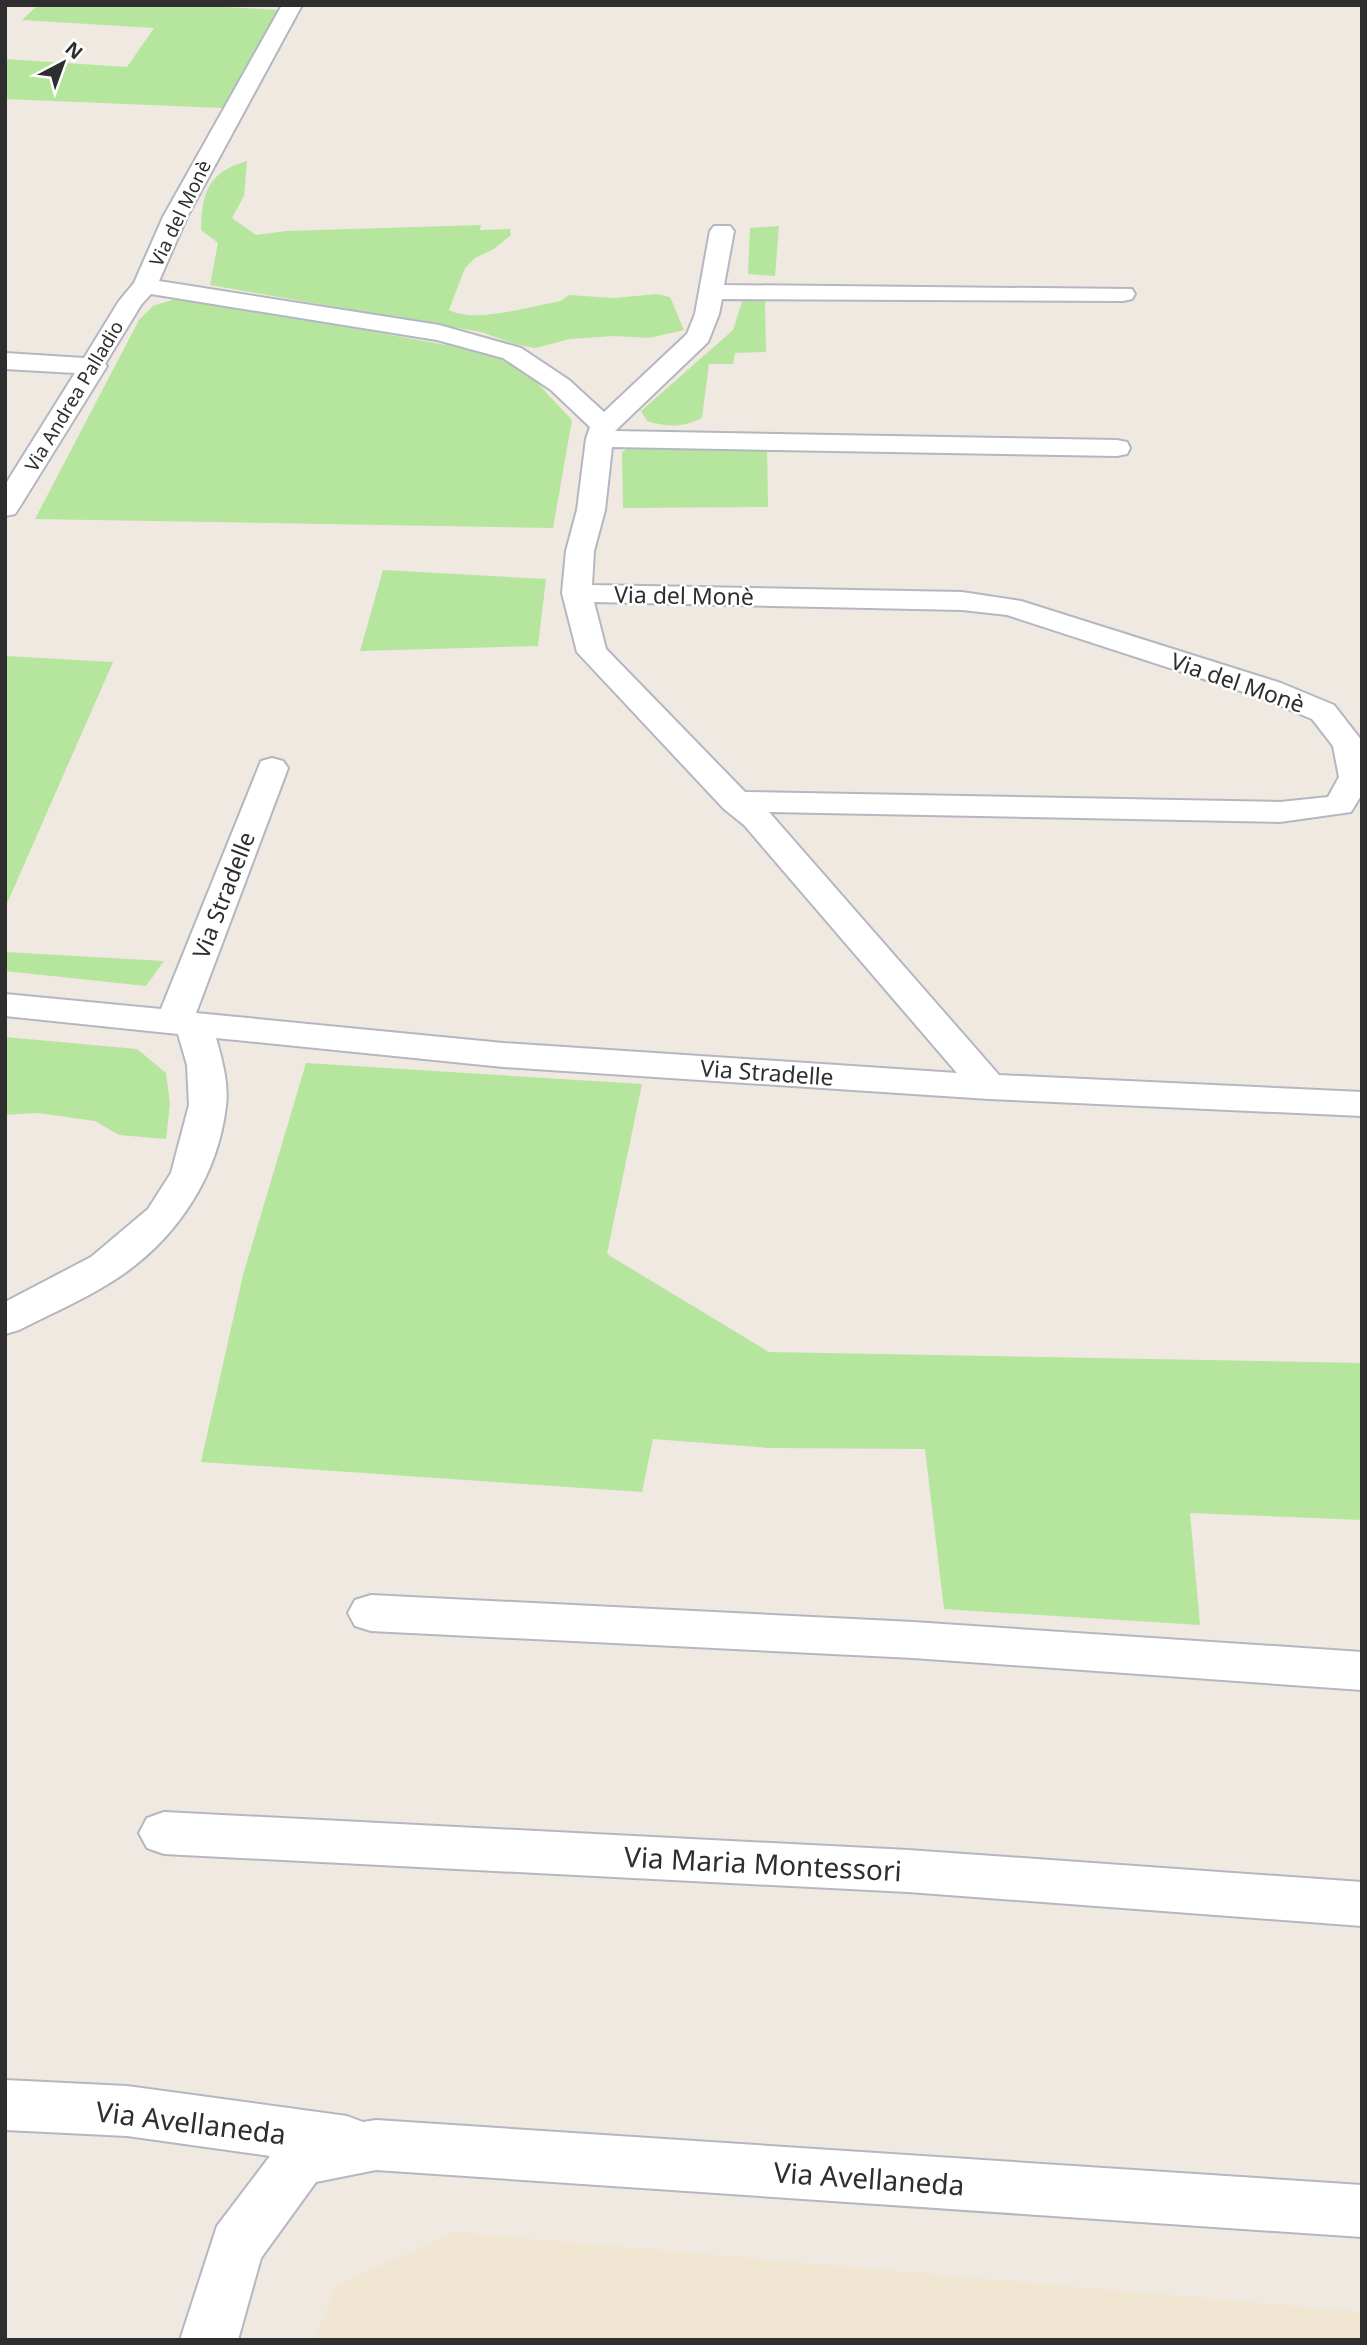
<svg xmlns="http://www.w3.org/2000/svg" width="1367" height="2345" font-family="'Noto Sans',sans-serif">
  <rect width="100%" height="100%" fill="#efe9e1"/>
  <!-- education -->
  <path fill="#f0e6d1" d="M453 2232 1362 2312V2340H315L335 2287Z"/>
  <!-- green -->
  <g fill="#b6e59e">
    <path d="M38 5H188L280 10 223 108 5 99V59L127 67 154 28 22 20Z"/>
    <path d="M247 161 244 196 232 218 256 235 286 231 481 225 480 230 510 229 511 235 494 249 475 258 465 268 449 310C476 324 531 306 561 301L569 295 614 298 657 294 670 297 684 330 649 338 614 336 570 339 535 348 515 344 481 332 210 285 218 243 201 230C202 192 208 172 247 161Z"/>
    <path d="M779 226 775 276 748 274 750 228Z"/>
    <path d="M768 296 765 304 766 352 735 353 733 364H709L702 418C682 428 668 427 647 421L641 411 733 330 743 299Z"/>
    <path d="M181 297 485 352 525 370 572 420 553 528 35 519 139 320 153 306Z"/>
    <path d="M767 446 768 507 623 508 622 452 630 447Z"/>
    <path d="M383 570 546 579 538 646 360 651Z"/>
    <path d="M5 656 113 662 5 908Z"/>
    <path d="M5 952 164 961 146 986 5 971Z"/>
    <path d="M5 1037 137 1049 166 1073 170 1104 166 1139 119 1135 95 1121 38 1113 5 1115Z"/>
    <path d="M306 1063 642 1084 607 1254 769 1352 1362 1363V1520L1190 1513 1200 1625 944 1609 925 1449 769 1448 653 1439 642 1492 201 1462 243 1275Z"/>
  </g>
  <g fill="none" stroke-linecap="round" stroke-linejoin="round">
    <defs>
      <g id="minor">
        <path d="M282 5H302L187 217 159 281 439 325 521 348 569 380 604 412 687 334 695 314 710 231 714 226H730L734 231 724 285 1132 289 1135 294 1132 299 1123 301 722 299 719 314 708 342 615 431 1117 440 1127 442 1130 448 1127 454 1117 456 612 447 605 510 594 551 592 585 962 592 1021 601 1281 683 1334 705 1362 741V794L1351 812 1280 822 769 812 999 1075 1362 1092V1116L989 1099 503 1067 216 1038C222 1059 229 1084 226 1106 218 1176 177 1238 119 1277 88 1298 52 1313 19 1330L5 1334V1302L91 1257 148 1209 171 1173 189 1105 187 1065 178 1034 5 1016V994L161 1009 261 761 272 758 283 761 288 768 196 1013 503 1043 957 1073 744 825 724 809 577 652 562 593 566 551 577 510 586 439 590 427 551 390 503 358 437 340 151 294 141 305 105 364 107 366 19 508 15 514 5 516V485L75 373 5 369V353L84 358 119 301 134 283 163 217ZM594 602 962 610 1007 615 1259 697 1312 719 1333 746 1339 777 1328 797 1280 802 745 792 606 649Z"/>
        <path d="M371 1595 913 1622 1362 1652V1690L913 1658 371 1631 355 1626 348 1613 355 1600Z"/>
        <path d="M164 1812 908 1850 1362 1882V1926L908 1892 164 1854 147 1848 139 1833 147 1818Z"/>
        <path d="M5 2080 127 2086 347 2116 363 2122 376 2120 1362 2185V2237L376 2170 316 2182 261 2258 238 2340H180L217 2226 270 2156 127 2136 5 2130Z"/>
      </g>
    </defs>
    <!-- minor casing -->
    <use href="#minor" stroke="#b4b7c1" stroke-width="4"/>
    <!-- minor -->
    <use href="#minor" fill="#fff" fill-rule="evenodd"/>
  </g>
  <g text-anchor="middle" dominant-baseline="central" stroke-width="5" stroke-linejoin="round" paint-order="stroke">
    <!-- far-street labels -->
    <g font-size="19" fill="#2e2e2e" stroke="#fff">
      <text transform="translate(180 213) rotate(-64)">Via del Monè</text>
      <text transform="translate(74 396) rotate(-59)">Via Andrea Palladio</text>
    </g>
    <!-- street labels -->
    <g font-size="23" fill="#2e2e2e" stroke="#fff">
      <text transform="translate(684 595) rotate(1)">Via del Monè</text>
      <text transform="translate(1238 682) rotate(19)">Via del Monè</text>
      <text transform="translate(223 895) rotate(-69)">Via Stradelle</text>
      <text transform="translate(767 1072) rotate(4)">Via Stradelle</text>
    </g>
    <!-- near-street labels -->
    <g font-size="28" fill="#2e2e2e" stroke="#fff">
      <text transform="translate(763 1863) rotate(3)">Via Maria Montessori</text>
      <text transform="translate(191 2122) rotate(7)">Via Avellaneda</text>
      <text transform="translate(869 2178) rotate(4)">Via Avellaneda</text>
    </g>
  </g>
  <!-- border -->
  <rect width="1367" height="2345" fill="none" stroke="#2e2e2e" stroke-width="14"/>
  <!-- north arrow -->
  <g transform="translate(63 63) rotate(41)" stroke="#ffffff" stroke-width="5" paint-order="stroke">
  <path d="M0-5L12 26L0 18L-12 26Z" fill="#2e2e2e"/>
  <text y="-10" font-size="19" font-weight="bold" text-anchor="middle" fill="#2e2e2e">N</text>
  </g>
</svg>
